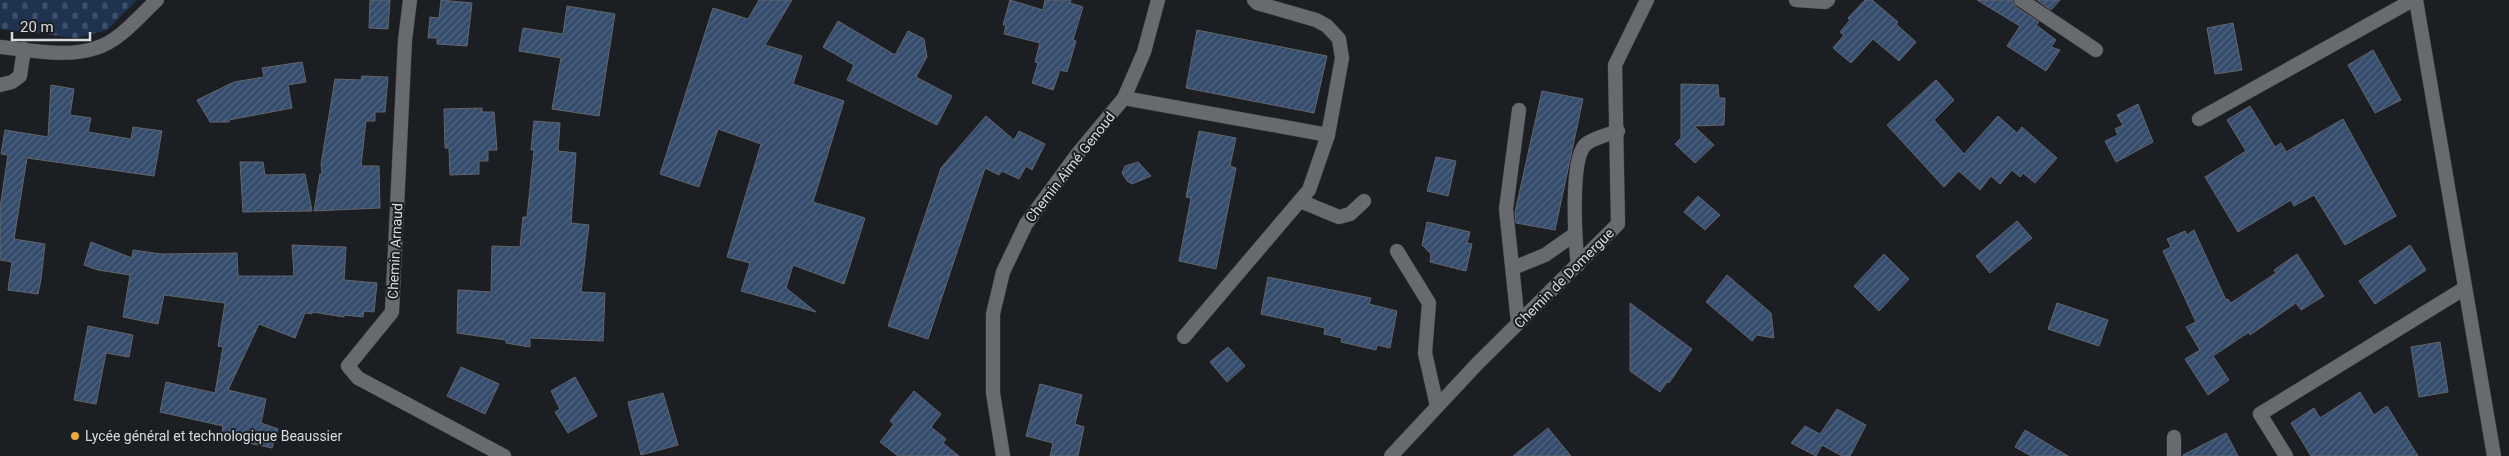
<svg xmlns="http://www.w3.org/2000/svg" width="2509" height="456" font-family="Roboto,sans-serif">
  <defs>
    <pattern id="cemetery-stones" width="16" height="16" patternUnits="userSpaceOnUse" patternTransform="scale(1.25)"><rect width="16" height="16" fill="#1f3351"/><path d="M2 7V4a2 2 0 0 1 4 0v3zM10 15v-3a2 2 0 0 1 4 0v3z" fill="#3f506a"/></pattern>
    <pattern id="building-hatch" width="6" height="6" patternUnits="userSpaceOnUse" patternTransform="scale(1.25)"><rect width="6" height="6" fill="#354c6c"/><path d="M-1 1l2-2M0 6l6-6M5 7l2-2" fill="none" stroke="#526581"/></pattern>
  </defs>
  <rect width="100%" height="100%" fill="#1b1e23"/>
  <!-- cemetery -->
  <path fill="url(#cemetery-stones)" d="M0 0H137L107 30 77 38 0 29Z"/>
  <!-- building -->
  <g fill="url(#building-hatch)" stroke="#62666b">
    <path d="M370 0H390L388 29 369 28Z"/>
    <path d="M441 0 472 3 467 46 437 44V38H428L430 17 439 18Z"/>
    <path d="M759 0H792L765 45 802 56 793 84 844 101 813 202 865 218 844 284 793 265 786 288 816 312 741 291 750 263 727 257 761 144 718 129 699 187 660 174 713 8 748 19Z"/>
    <path d="M1010 0 1043 10 1045 0H1071L1070 3 1083 7 1073 40 1076 41 1067 72 1060 70 1053 90 1032 83 1038 63 1035 62 1040 43 1004 34 1006 25H1003Z"/>
    <path d="M1865 0H1872L1898 22 1896 24 1916 42 1899 61 1873 39 1851 63 1833 48 1844 35 1840 32 1850 20 1848 18Z"/>
    <path d="M1977 0H2012L2016 7 2039 22 2036 25 2056 40 2051 47 2060 50 2046 71 2007 46 2020 26Z"/>
    <path d="M2037 0H2060L2051 10Z"/>
    <path d="M567 6 615 14 599 116 552 109 561 58 519 51 523 28 563 34Z"/>
    <path d="M838 21 895 55 908 31 924 39 927 57 916 77 952 96 937 125 847 80 854 65 823 47Z"/>
    <path d="M2233 23 2242 70 2215 74 2207 28Z"/>
    <path d="M1197 30 1327 56 1314 113 1186 88Z"/>
    <path d="M2373 50 2401 100 2375 113 2348 65Z"/>
    <path d="M302 62 306 82 288 85 292 108 229 120V122H210L197 100 234 82 264 77 262 68Z"/>
    <path d="M362 76 388 77 385 112H375V121H366L361 166H379L380 208 314 211 320 174H322L321 164 335 79 361 80Z"/>
    <path d="M1936 80 1954 100 1934 120 1964 154 1998 116 2017 133 2022 127 2057 158 2035 183 2023 173 2020 177 2012 170 2000 184 1991 176 1980 190 1959 171 1944 187 1887 125Z"/>
    <path d="M1681 84 1718 85 1719 98H1725L1724 125 1694 126 1714 145 1695 163 1675 144 1681 138Z"/>
    <path d="M51 85 74 89 70 115 91 118 88 132 131 139 133 127 162 131 154 176 27 158 14 239 45 244 41 279 38 294 8 290 12 262 0 260V208L8 155 1 154 5 130 48 137Z"/>
    <path d="M1542 91 1583 99 1555 230 1516 223 1515 212Z"/>
    <path d="M2138 104 2153 142 2116 162 2105 141 2118 135 2115 129 2123 125 2117 115Z"/>
    <path d="M2250 106 2275 147 2281 143 2286 152 2343 119 2396 216 2345 245 2314 195 2294 206 2291 200 2238 232 2205 177 2246 151 2227 120Z"/>
    <path d="M482 108V112H494L497 150H488V161H479V174L450 175 449 148H445L444 109Z"/>
    <path d="M986 116 1014 140 1019 131 1045 144 1032 170 1026 166 1019 179 1002 171 999 175 985 168 928 339 888 326 941 168Z"/>
    <path d="M534 121 560 123 558 151 576 153 571 223 589 225 581 292 605 293 603 341 530 338V347L506 343V340L457 333 458 290 491 292 492 246 520 247 523 217H527L534 150H531Z"/>
    <path d="M1199 131 1236 138 1230 166 1236 168 1216 269 1179 261 1191 198 1186 197Z"/>
    <path d="M1436 157 1456 161 1448 196 1427 191Z"/>
    <path d="M240 162H263L265 175 305 174 312 211 243 212Z"/>
    <path d="M1138 162 1151 176 1132 184 1127 181 1122 173 1125 166Z"/>
    <path d="M1698 196 1720 215 1705 230 1684 212Z"/>
    <path d="M2017 221 2032 238 1990 273 1976 256Z"/>
    <path d="M1427 222 1470 232 1467 243 1472 244 1466 271 1430 262 1431 254 1422 245Z"/>
    <path d="M2194 230 2226 300 2228 299 2231 303 2276 273 2274 270 2297 254 2324 296 2301 310 2296 303 2250 335 2249 332 2213 356 2229 380 2208 395 2185 359 2200 350 2186 327 2196 322 2163 251 2171 247 2167 239 2185 231 2187 235Z"/>
    <path d="M91 242 132 258 133 250 162 254 237 253 238 276H294L292 245 346 247 344 280 377 283 374 312 364 311 363 317 344 315V317L312 312V314L305 313 295 338 259 324 228 390 266 399 261 423 278 429 272 448 221 437 223 426 160 412 166 382 215 393 223 347 218 346 225 303 164 295 158 324 123 317 130 275 98 270 84 265Z"/>
    <path d="M2410 245 2426 270 2375 304 2359 281Z"/>
    <path d="M1884 254 1909 279 1879 311 1854 286Z"/>
    <path d="M1727 275 1771 313 1774 338 1757 335 1752 341 1706 302Z"/>
    <path d="M1268 277 1371 298 1369 304 1397 311 1390 348 1377 345 1376 350 1341 342 1342 338 1324 334 1325 328 1261 314Z"/>
    <path d="M1630 303 1692 349 1669 383 1667 382 1660 392 1630 371Z"/>
    <path d="M2057 303 2108 320 2099 346 2048 329Z"/>
    <path d="M88 326 133 335 129 357 106 353 96 404 74 400Z"/>
    <path d="M2440 342 2448 392 2419 397 2411 347Z"/>
    <path d="M1228 347 1245 366 1227 382 1210 362Z"/>
    <path d="M461 367 499 384 485 414 447 396Z"/>
    <path d="M575 377 597 416 568 433 555 412 560 409 551 391Z"/>
    <path d="M1040 384 1082 395 1075 424 1084 427 1078 456H1050L1053 443 1026 436Z"/>
    <path d="M914 391 941 414 931 427 946 439 943 443 959 456H898L880 442 894 424 890 421Z"/>
    <path d="M2360 392 2374 415 2387 406 2418 456H2311L2291 423 2314 408 2320 418Z"/>
    <path d="M663 393 678 445 641 455 628 402Z"/>
    <path d="M1837 409 1866 425 1850 456H1842L1822 445 1816 456 1791 443 1805 426 1820 434Z"/>
    <path d="M1548 428 1571 456H1513Z"/>
    <path d="M2025 430 2068 456H2031L2015 447Z"/>
    <path d="M2226 433 2238 456H2183V455Z"/>
  </g>
  <g fill="none" stroke-linecap="round" stroke-linejoin="round">
    <defs>
      <g id="service">
        <path d="M1796 0 1825 2 1828 0"/>
        <path d="M2021 0 2096 50"/>
        <path d="M0 85 12 82 20 76 24 49"/>
        <path d="M1124 98 1328 135"/>
        <path d="M1300 201 1339 217 1350 214 1364 201"/>
        <path d="M1397 251 1429 303 1425 353 1437 406"/>
        <path d="M1578 265C1575 241 1570 161 1585 145 1592 138 1608 135 1618 131"/>
        <path d="M1513 268 1545 255 1575 234"/>
        <path d="M1518 323 1506 209 1519 110"/>
        <path d="M1184 337 1309 190 1328 135 1342 58 1339 39 1327 26 1316 20 1257 3 1254 0"/>
        <path d="M2260 414 2286 456"/>
      </g>
      <g id="minor">
        <path d="M410 0 405 40 392 312 348 366 358 378 504 456"/>
        <path d="M2416 0 2494 456"/>
        <path d="M2199 119 2413 0"/>
        <path d="M2260 414 2465 288"/>
        <path d="M2174 437V456"/>
        <path d="M1003 456 993 393V314L1003 272 1026 224 1079 152 1124 98 1144 52 1158 0"/>
        <path d="M1391 456 1477 364 1618 224 1615 65 1647 0"/>
      </g>
      <path id="tertiary" d="M0 47C30 50 67 58 96 48 120 41 139 16 157 0"/>
    </defs>
    <!-- service casing -->
    <use href="#service" stroke="#383a3e" stroke-width="15"/>
    <!-- minor casing -->
    <use href="#minor" stroke="#383a3e" stroke-width="15"/>
    <!-- tertiary casing -->
    <use href="#tertiary" stroke="#383a3e" stroke-width="15"/>
    <!-- service -->
    <use href="#service" stroke="#676b70" stroke-width="14"/>
    <!-- minor -->
    <use href="#minor" stroke="#676b70" stroke-width="14"/>
    <!-- tertiary -->
    <use href="#tertiary" stroke="#676b70" stroke-width="14"/>
  </g>
  <!-- markers -->
  <circle fill="#eaaa39" stroke="#1b1e23" stroke-width="2" cx="75" cy="436" r="5"/>
  <g text-anchor="middle" dominant-baseline="central" stroke-width="4" stroke-linejoin="round" paint-order="stroke">
    <!-- street labels -->
    <g font-size="14" fill="#d8dadd" stroke="#1b1e23">
      <text transform="translate(1070 167) rotate(-52)">Chemin Aimé Genoud</text>
      <text transform="translate(395 251) rotate(-87)">Chemin Arnaud</text>
      <text transform="translate(1564 278) rotate(-45)">Chemin de Domergue</text>
    </g>
    <!-- poi labels -->
    <g font-size="14" fill="#d8dadd" stroke="#1b1e23" text-anchor="start">
      <text x="85" y="436">Lycée général et technologique Beaussier</text>
    </g>
  </g>
  <!-- scale -->
  <path d="M12 32v8h78v-8" fill="none" stroke="#d8dadd" stroke-width="2.5"/>
  <text x="20" y="32" font-size="15" fill="#d8dadd" stroke="#1b1e23" stroke-width="4" paint-order="stroke">20 m</text>
</svg>
